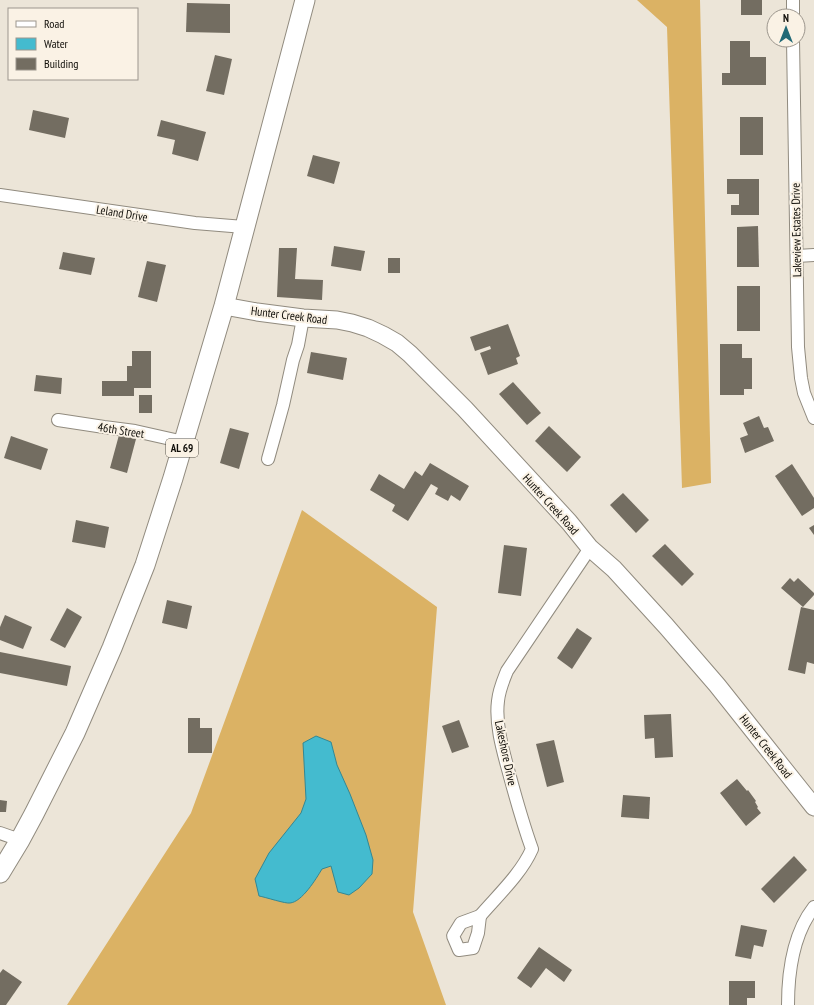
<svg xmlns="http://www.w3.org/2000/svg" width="814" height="1005" font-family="'PT Sans Narrow',sans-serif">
  <rect width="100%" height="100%" fill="#ece5d8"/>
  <!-- forest -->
  <g fill="#dbb264">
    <path d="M637 0H700L711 483 682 488 667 27Z"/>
    <path d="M302 510 437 607 413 912 446 1005H67L191 813Z"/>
  </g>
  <!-- water -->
  <path fill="#44bbcf" stroke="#348793" d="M316 736 331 742 337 765 350 794 366 835 373 860 372 874 359 888 349 895 338 892 331 866 322 869C316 879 302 902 290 903 286 904 265 897 259 896L255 879 269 853 301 813 306 799 303 743Z"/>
  <!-- building -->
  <g fill="#736d61">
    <rect x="741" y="0" width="21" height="15"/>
    <path d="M187 3 230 4V33L186 32Z"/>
    <path d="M730 41H750V57H766V85H722V73H730Z"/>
    <path d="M215 55 232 59 224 95 206 91Z"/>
    <path d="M33 110 69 118 65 138 29 130Z"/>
    <rect x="740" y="117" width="23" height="38"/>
    <path d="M161 120 206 132 198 161 172 154 175 140 157 136Z"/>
    <path d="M313 155 340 162 334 184 307 176Z"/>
    <path d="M727 179H759V215H731V205H739V194H727Z"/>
    <path d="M758 226 759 267H737V227Z"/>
    <path d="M334 246 365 251 361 271 331 266Z"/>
    <path d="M279 248H297L295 279 323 280 322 300 277 297Z"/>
    <path d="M63 252 95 258 91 275 59 269Z"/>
    <rect x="388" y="258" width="12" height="15"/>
    <path d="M147 261 166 265 157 302 138 297Z"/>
    <rect x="737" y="286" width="23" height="45"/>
    <path d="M508 324 520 356 516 358 518 364 488 375 480 353 491 349 490 346 475 351 470 337Z"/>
    <path d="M720 344H742V358H752V389H744V395H720Z"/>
    <path d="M132 351H151V388H134V396H102V381H127V366H132Z"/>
    <path d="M311 352 347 358 343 380 307 373Z"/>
    <path d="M36 375 62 378 61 394 34 391Z"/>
    <path d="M513 382 541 413 527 425 499 394Z"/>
    <rect x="139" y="395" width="13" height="18"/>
    <path d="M759 416 764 428 768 427 774 441 745 453 740 438 748 435 743 423Z"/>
    <path d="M549 426 581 457 567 472 535 441Z"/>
    <path d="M230 428 249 433 239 469 220 463Z"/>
    <path d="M119 435 136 439 127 473 110 468Z"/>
    <path d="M11 436 48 449 41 470 4 458Z"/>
    <path d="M430 463 469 486 460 501 451 495 448 501 435 494 438 488 431 484 408 521 392 511 395 505 370 490 379 474 404 489 415 471 422 476Z"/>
    <path d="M792 464 814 498V508L802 516 775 476Z"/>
    <path d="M623 493 649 520 636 533 610 505Z"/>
    <path d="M76 520 109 527 105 548 72 542Z"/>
    <path d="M814 525V535L809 528Z"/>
    <path d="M665 544 694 574 682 586 652 556Z"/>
    <path d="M504 545 527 548 521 596 498 593Z"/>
    <path d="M790 578 794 582 798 578 814 593V595L803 607 781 588Z"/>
    <path d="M167 600 192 606 187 629 162 623Z"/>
    <path d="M801 607 814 610V664L807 662 805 674 788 670Z"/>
    <path d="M67 608 82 617 65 648 50 640Z"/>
    <path d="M5 615 32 627 23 649 0 640V627Z"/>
    <path d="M577 628 592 638 572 669 557 658Z"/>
    <path d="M0 652 71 666 67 686 0 673Z"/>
    <path d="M671 714 673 757 655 758 654 738 645 739 644 715Z"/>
    <path d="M188 718H200V728H212V753H188Z"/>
    <path d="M459 720 469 747 452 753 442 726Z"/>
    <path d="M554 740 564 782 547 787 536 744Z"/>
    <path d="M737 779 747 791 748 790 756 801 755 802 758 807 757 808 761 813 746 826 720 793Z"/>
    <path d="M623 795 650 797 649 819 621 817Z"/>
    <path d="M0 800 7 801 6 812H0Z"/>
    <path d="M794 856 807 870 774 903 761 889Z"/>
    <path d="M741 925 767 930 763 947 754 945 751 959 735 956Z"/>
    <path d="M539 947 572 970 564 982 546 968 531 988 517 978Z"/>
    <path d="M3 969 22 982 6 1005H0V973Z"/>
    <path d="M729 981H755V998H747V1005H729Z"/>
  </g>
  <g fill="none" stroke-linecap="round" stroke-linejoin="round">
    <defs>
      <g id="minor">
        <path d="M793 16V0"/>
        <path d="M793 40 798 347 801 378 804 393 814 418"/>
        <path d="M0 195 195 223 244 227"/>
        <path d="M797 256 814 255"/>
        <path d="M58 420 104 427 135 431 184 442"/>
        <path d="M268 459 275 434 283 405 293 360 298 345 303 318"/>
        <path d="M0 833 20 840"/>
        <path d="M480 916C498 895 521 874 532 849 523 824 516 799 509 773 503 751 495 724 498 701 499 690 503 681 507 671L590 548"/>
        <path d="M480 916 478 933 473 948 459 950 453 936 461 923Z"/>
        <path d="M788 1005C788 972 793 934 814 907"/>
      </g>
      <path id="secondary" d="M224 306 257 312 303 318 337 320 352 323 368 328 383 335 397 343 410 354 465 409 569 522 590 548 614 569 666 626 717 685 814 807"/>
      <path id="primary" d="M0 873 20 840 34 814 75 733 112 648 145 565 173 478 224 306 305 0"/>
    </defs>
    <!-- minor casing -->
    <use href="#minor" stroke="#918b7f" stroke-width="14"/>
    <!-- secondary casing -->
    <use href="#secondary" stroke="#918b7f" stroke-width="19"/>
    <!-- primary casing -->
    <use href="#primary" stroke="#918b7f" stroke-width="21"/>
    <!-- minor -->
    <use href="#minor" stroke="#fff" stroke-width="12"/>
    <!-- secondary -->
    <use href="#secondary" stroke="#fff" stroke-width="17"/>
    <!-- primary -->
    <use href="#primary" stroke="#fff" stroke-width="19"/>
  </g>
  <g text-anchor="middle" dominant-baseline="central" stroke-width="4" stroke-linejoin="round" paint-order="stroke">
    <!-- shield labels -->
    <rect fill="#faf2e5" stroke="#56524a" stroke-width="1" x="166" y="439" width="32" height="18" rx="3"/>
    <g font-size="11" font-weight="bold" fill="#0f0d08">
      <text x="182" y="448">AL 69</text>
    </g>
    <!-- street labels -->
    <g font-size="12" fill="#0f0d08" stroke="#faf2e5">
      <text transform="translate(122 213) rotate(9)">Leland Drive</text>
      <text transform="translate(796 230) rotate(-91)">Lakeview Estates Drive</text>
      <text transform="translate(289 315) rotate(7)">Hunter Creek Road</text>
      <text transform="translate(121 430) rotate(9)">46th Street</text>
      <text transform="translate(551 504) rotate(48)">Hunter Creek Road</text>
      <text transform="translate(766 746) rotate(52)">Hunter Creek Road</text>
      <text transform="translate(506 753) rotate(78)">Lakeshore Drive</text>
    </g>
  </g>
  <!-- legend -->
  <rect x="8" y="8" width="130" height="72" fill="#faf2e5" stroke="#9c968d"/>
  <rect x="16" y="21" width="20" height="6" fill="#ffffff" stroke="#9c968d"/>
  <text x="44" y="28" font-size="12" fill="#0f0d08">Road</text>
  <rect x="16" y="38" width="20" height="12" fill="#44bbcf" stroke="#9c968d"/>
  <text x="44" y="48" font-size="12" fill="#0f0d08">Water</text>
  <rect x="16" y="58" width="20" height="12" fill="#736d61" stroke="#9c968d"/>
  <text x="44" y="68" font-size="12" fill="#0f0d08">Building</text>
  <!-- north arrow -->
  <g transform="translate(786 28)"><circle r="19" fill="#faf2e5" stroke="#9c968d"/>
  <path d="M0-3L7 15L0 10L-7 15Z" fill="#216976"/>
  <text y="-6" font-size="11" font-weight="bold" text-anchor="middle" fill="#0f0d08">N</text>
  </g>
</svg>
